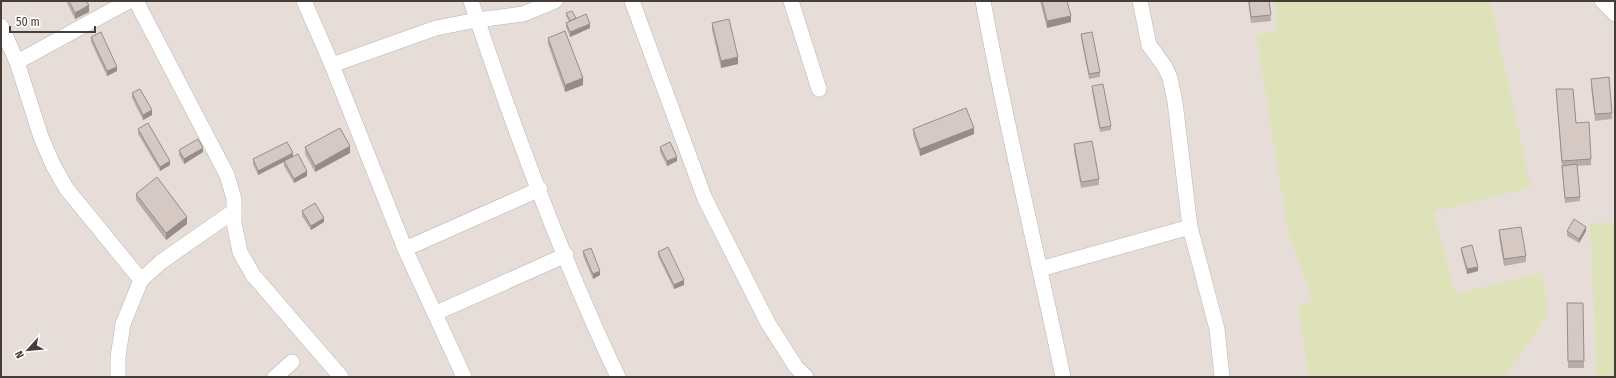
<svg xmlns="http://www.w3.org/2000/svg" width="1616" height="378" font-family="'Fira Sans Condensed',sans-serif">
  <rect width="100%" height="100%" fill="#f3edea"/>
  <!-- residential -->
  <rect fill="#e6ddd9" x="1" y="1" width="1614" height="376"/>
  <!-- green -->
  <g fill="#dee2b8">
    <path d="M1274 1H1490L1531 187 1434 212 1455 294 1542 273 1548 315 1504 377H1310L1297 306 1313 302 1289 235 1256 35 1277 30Z"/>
    <path d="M1590 223H1615V377H1597Z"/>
  </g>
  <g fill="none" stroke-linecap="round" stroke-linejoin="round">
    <defs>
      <g id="minor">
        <path d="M136 1 227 175 234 199V223L240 252 253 275 341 377"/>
        <path d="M304 1 332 65 405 249 464 377"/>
        <path d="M471 1C513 127 561 257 618 377"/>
        <path d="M632 1 705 199 768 323 796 367 806 377"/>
        <path d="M791 1 819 89"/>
        <path d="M983 1C1006 127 1037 251 1063 377"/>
        <path d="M1140 1 1149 45 1165 67 1170 78 1175 102 1190 227 1217 329 1222 377"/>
        <path d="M1602 1 1615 14"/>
        <path d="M1 26 17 62 41 137 53 165 66 188 141 280 123 324 118 357V377"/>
        <path d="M17 62 129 1"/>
        <path d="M332 65 436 28 477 20 523 14 555 1"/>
        <path d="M405 249 540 189"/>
        <path d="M1040 269 1190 227"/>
        <path d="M141 280 161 262 234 211"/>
        <path d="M436 313 566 255"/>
        <path d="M275 377 292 362"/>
      </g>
    </defs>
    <!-- minor casing -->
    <use href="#minor" stroke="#beb3ae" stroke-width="16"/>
    <!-- minor -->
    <use href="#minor" stroke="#fff" stroke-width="15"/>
  </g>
  <!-- wall -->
  <g fill="#b8ada9">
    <path d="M66 1H86L89 12 75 19Z"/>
    <path d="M1040 1H1067L1071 22 1047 28Z"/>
    <path d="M1248 1H1269L1271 21 1251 23Z"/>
    <path d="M566 13 576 18 590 28 570 37 566 27V23L569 21 566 16Z"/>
    <path d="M712 23 738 64 721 68 712 30Z"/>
    <path d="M1081 34 1100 72V77L1089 79 1081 38Z"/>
    <path d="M91 37 117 71 107 76 91 42Z"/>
    <path d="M548 38 583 85 565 92 548 44Z"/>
    <path d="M1591 79 1612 113V119L1595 121 1591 86Z"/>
    <path d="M1092 86 1111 126V130L1100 132 1092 91Z"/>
    <path d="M1556 89 1576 123 1591 159V165L1577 166 1580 201 1565 203 1562 170Z"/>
    <path d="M132 93 152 115 143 120 132 98Z"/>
    <path d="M138 129 170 165 160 171 138 134Z"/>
    <path d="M913 129 974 134 920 156 913 135Z"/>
    <path d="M1074 144 1099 179V185L1081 188 1074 151Z"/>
    <path d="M305 147 350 153 315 172 305 154Z"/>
    <path d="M660 147 677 161 667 166 660 152Z"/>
    <path d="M179 150 203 152 184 164 179 155Z"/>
    <path d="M293 156 307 176 294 183 284 166V162L258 175 253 164V159Z"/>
    <path d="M136 194 187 224 166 240 136 200Z"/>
    <path d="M302 211 324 222 311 230 302 216Z"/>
    <path d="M1499 230 1526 256V262L1504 266 1499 237Z"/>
    <path d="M1567 231H1586L1579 243 1567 236Z"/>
    <path d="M1461 248 1478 271 1467 274 1461 252Z"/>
    <path d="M583 251 600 275 593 279 583 256Z"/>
    <path d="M658 252 684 285 674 289 658 256Z"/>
    <path d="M1567 303H1583L1584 368H1568Z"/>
  </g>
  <!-- shaded-wall -->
  <g fill="#968d89">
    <path d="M89 5V12L75 19V13Z"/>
    <path d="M1071 16V22L1047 28V21Z"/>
    <path d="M590 24V28L570 37V32Z"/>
    <path d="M738 57V64L721 68V61Z"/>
    <path d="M117 67V71L107 76V71Z"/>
    <path d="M583 78V85L565 92V85Z"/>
    <path d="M152 110V115L143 120V115Z"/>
    <path d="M974 128V134L920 156V149Z"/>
    <path d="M350 146V153L315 172V166Z"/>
    <path d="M203 148V152L184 164V159Z"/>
    <path d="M293 153V157L258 175V171Z"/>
    <path d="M677 157V161L667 166V161Z"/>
    <path d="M170 161V165L160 171V167Z"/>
    <path d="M307 171V176L294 183V179Z"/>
    <path d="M187 217V224L166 240V233Z"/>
    <path d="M324 218V222L311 230V226Z"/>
    <path d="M1586 227V231L1579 243V239Z"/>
    <path d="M1478 267V271L1467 274V269Z"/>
    <path d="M600 271V275L593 279V274Z"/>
    <path d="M684 280V285L674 289V285Z"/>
  </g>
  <!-- building -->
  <g fill="#d6c9c4" stroke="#968d89">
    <path d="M69 1H86L89 5 75 13Z"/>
    <path d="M1042 1H1067L1071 16 1047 21Z"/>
    <path d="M1249 1H1269L1271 15 1251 17Z"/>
    <path d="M572 11 576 18 570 21 566 13Z"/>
    <path d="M586 14 590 24 570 32 566 23Z"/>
    <path d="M729 19 738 57 721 61 712 23Z"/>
    <path d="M565 31 583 78 565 85 548 38Z"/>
    <path d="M101 32 117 67 107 71 91 37Z"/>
    <path d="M1092 32 1100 72 1089 74 1081 34Z"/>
    <path d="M1609 77 1612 113 1595 114 1591 79Z"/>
    <path d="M1103 84 1111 126 1100 128 1092 86Z"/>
    <path d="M140 89 152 110 143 115 132 93Z"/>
    <path d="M1556 89H1573L1576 123 1589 122 1591 159 1562 161Z"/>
    <path d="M966 108 974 128 920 149 913 129Z"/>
    <path d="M148 123 170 161 160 167 138 129Z"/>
    <path d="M340 128 350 146 315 166 305 147Z"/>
    <path d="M198 139 203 148 184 159 179 150Z"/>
    <path d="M1092 141 1099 179 1081 182 1074 144Z"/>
    <path d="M287 142 293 153 258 171 253 159Z"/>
    <path d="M670 142 677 157 667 161 660 147Z"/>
    <path d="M298 154 307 171 294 179 284 161Z"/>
    <path d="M1577 164 1580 197 1565 198 1562 166Z"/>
    <path d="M157 177 187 217 166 233 136 194Z"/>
    <path d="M315 203 324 218 311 226 302 211Z"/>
    <path d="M1574 219 1586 227 1579 239 1567 231Z"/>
    <path d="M1521 227 1526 256 1504 259 1499 230Z"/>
    <path d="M1472 245 1478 267 1467 269 1461 248Z"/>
    <path d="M668 247 684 280 674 285 658 252Z"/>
    <path d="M591 248 600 271 593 274 583 251Z"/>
    <path d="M1567 303H1583L1584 361H1568Z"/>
  </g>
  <!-- border -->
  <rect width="1616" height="378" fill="none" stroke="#463d39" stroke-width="4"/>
  <!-- north arrow -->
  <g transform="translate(28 350) rotate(243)" stroke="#ffffff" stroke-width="3" paint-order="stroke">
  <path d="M0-3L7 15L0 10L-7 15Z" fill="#463d39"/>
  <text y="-6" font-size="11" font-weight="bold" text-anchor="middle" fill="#463d39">N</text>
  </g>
  <!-- scale -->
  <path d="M10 26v6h85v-6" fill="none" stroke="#463d39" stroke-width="2"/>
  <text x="16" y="26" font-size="12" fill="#463d39" stroke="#ffffff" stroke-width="3" paint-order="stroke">50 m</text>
</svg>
